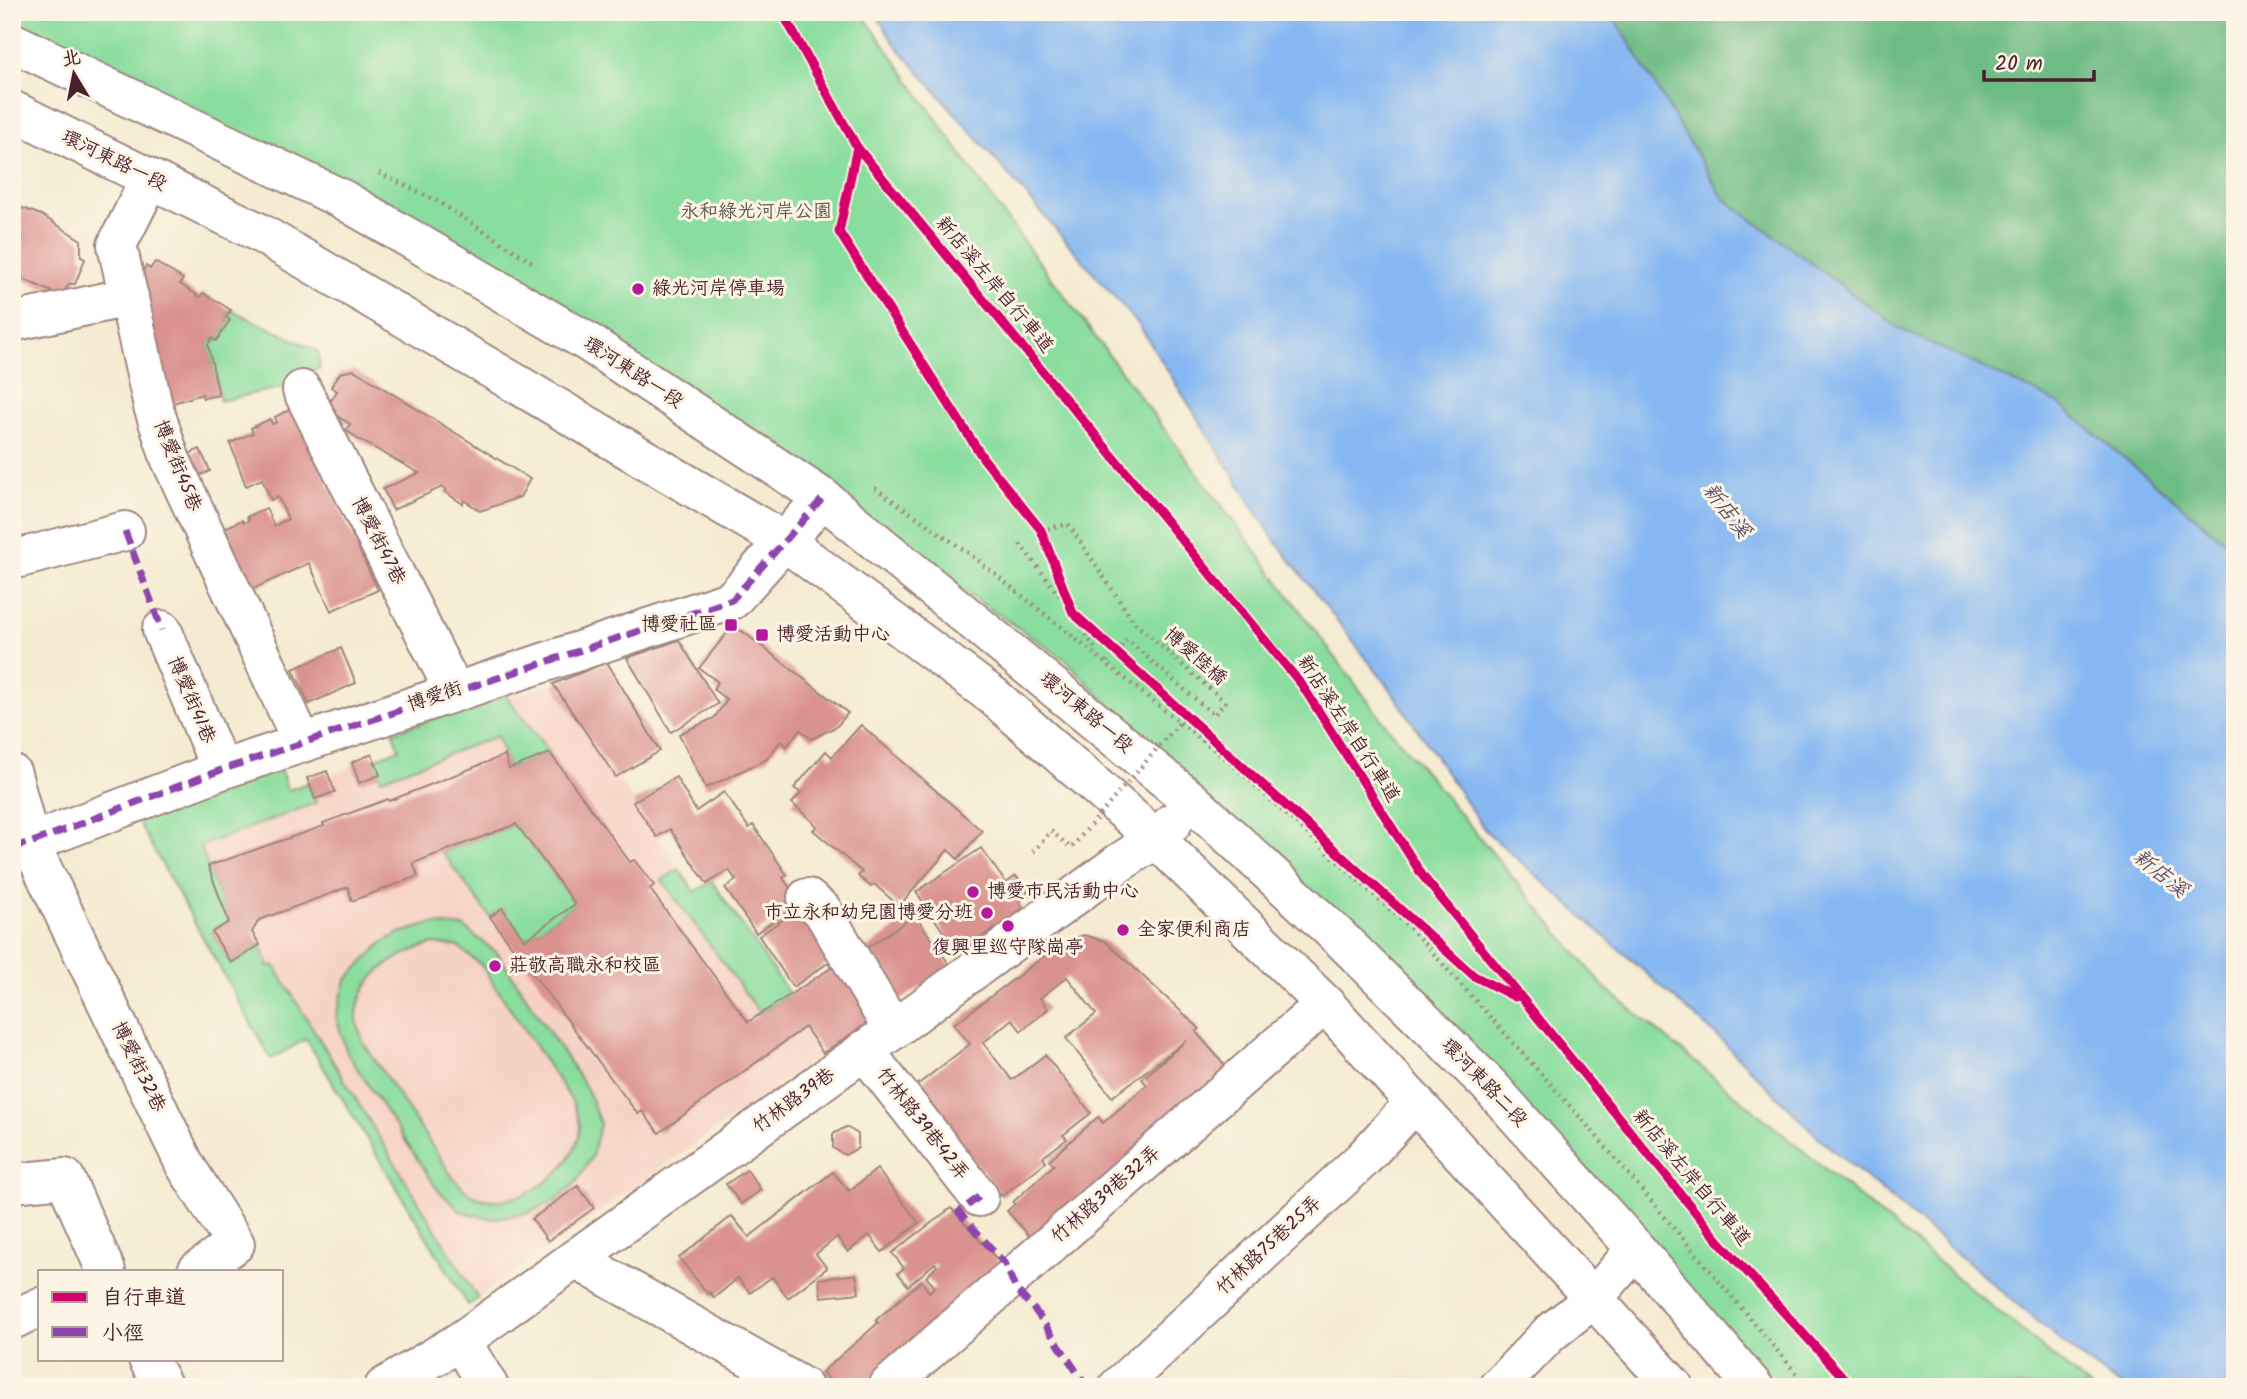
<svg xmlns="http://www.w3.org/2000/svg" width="2247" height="1399" font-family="Kalam,'LXGW WenKai TC',sans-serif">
  <rect width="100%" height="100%" fill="#fcf5e5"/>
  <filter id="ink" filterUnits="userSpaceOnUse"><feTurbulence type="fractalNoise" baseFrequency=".0143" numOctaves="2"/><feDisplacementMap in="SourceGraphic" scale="14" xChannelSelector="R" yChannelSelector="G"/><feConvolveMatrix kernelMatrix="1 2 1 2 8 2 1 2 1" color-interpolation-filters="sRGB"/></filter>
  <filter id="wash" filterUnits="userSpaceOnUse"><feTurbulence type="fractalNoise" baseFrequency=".00686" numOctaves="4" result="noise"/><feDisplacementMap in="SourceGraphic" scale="28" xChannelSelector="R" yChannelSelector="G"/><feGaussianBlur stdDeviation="1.57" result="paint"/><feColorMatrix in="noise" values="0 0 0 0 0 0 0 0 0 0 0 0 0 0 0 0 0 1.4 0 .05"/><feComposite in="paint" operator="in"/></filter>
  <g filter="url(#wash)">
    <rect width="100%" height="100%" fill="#f5ebd2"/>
    <!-- built -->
    <path fill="#f6d1c5" d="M553 684 695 892 712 881 790 995 805 1027 823 1053 468 1305 306 1039 271 1059 137 820 288 790 308 783 307 778 327 771 330 775 353 766 352 762 372 754 374 759 399 749 506 696Z"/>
    <!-- green -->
    <g fill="#89dd9e" stroke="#6a7e64" stroke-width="2" fill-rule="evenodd">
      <path d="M12 12H861L1009 222 1386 725 1604 987 2090 1387H1754L1066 660 457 251 12 57Z"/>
      <path d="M231 310 318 351 320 368 284 387 220 401 208 345 212 338 216 341 230 320 226 317Z"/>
      <path d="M506 696 550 753 509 769 497 736 381 779 374 759 399 749 393 732Z"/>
      <path d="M280 769 288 790 308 783 316 803 200 846 229 922 212 932 231 963 260 945 269 967 274 965 478 1299 468 1305 306 1039 271 1059 137 820Z"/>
      <path d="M516 824 575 904 525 940 502 909 490 917 442 852Z"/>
      <path d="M679 869 695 892 712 881 790 995 760 1013 662 880Z"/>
      <path d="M431 924 464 927 498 954 588 1091 600 1124 592 1156 577 1181 556 1200 528 1213 491 1219 460 1211 438 1190 347 1053 336 1016 346 980 382 943 400 933ZM433 944 457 946 481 965 572 1101C575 1109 580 1119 580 1127 577 1173 513 1217 470 1194 465 1191 459 1183 454 1179L363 1042C361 1034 356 1023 357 1015 360 975 398 953 433 944Z"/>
    </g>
    <!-- forest -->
    <path fill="#6ebc85" stroke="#5c6e58" stroke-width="2" d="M1611 12H2235V550L2058 403 1900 329 1723 198Z"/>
    <!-- water -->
    <path fill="#85b8f2" stroke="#686c8e" stroke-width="2" d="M875 12H1611L1723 198 1900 329 2058 403 2235 550V1387H2123L2079 1356 1819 1138 1718 1037 1485 830 1393 693 1273 538 1139 325 894 43Z"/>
    <g id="blocks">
      <!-- building -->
      <g fill="#da928f">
        <path d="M12 204 41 215 81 240V257L85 259 75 284H69L61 296 12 274Z"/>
        <path d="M155 262 183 279 180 284 200 297 203 293 231 310 226 317 230 320 216 341 212 338 208 345 219 395 203 398 202 394 161 407 136 283 146 266 150 269Z"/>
        <path d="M354 370 530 479 520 497 480 511 464 500 463 504 445 492 446 489 442 487 393 510 383 489 419 473 358 439 346 430 350 424 337 416 330 402 337 391 331 387 340 373Z"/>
        <path d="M293 408 378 590 331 611 309 563 251 590 223 529 242 520 244 523 249 520 247 517 266 508 274 526 288 519 278 497 271 500 262 479 246 486 230 443 253 433 251 428 270 419 272 424 277 422 275 417Z"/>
        <path d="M200 449 210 471 194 478 184 456Z"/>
        <path d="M731 628 742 631 848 713 837 726 812 739 800 730 787 746 781 741 767 759 706 788 679 734 714 718 727 700 713 689 718 682 699 668Z"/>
        <path d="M679 640 718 704 671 732 627 658Z"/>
        <path d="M341 648 356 683 309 704 293 669Z"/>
        <path d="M607 662 660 751 616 777 553 684Z"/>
        <path d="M861 725 982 831 958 859 948 850 899 906 874 884 871 887 858 876 862 872 813 830 817 826 792 803 801 793 794 788 826 751 832 757Z"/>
        <path d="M550 753 630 862 634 860 654 885 650 889 748 1022 831 968 828 963 793 987 759 936 807 903 876 1017 823 1053 805 1027 659 1133 642 1111 638 1114 490 917 502 908 525 940 575 904 516 824 413 863 418 876 352 901 348 887 259 920 252 932 260 945 231 963 212 932 229 922 208 866 324 826 323 823 388 799 389 801 505 755 509 769Z"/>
        <path d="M372 754 380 775 359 783 352 762Z"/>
        <path d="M327 771 335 792 315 799 307 778Z"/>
        <path d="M676 777 696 811 724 792 749 828 753 825 787 875 783 878 800 903 756 933 725 888 736 880 729 870 707 884 670 829 657 837 633 802Z"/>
        <path d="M981 848 1006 883 1016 876 1029 895 1019 902 1023 908 1013 915 1020 924 1003 936 996 927 958 953 916 892Z"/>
        <path d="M915 915 951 967 898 1002 863 951Z"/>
        <path d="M1084 935 1105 941 1200 1029 1196 1032 1229 1070 1034 1241 1007 1211 1015 1204 1013 1202 1054 1165 1049 1160 1098 1117 1103 1123 1147 1085 1142 1079 1187 1040 1112 1097 1066 1038 1096 1014 1067 977 1040 998 1048 1009 1021 1031 1012 1019 983 1043 1012 1080 1045 1055 1091 1113 1063 1135 1067 1139 1043 1157 1046 1162 1002 1196 916 1086 970 1044 954 1024 1062 943Z"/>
        <path d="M846 1127 858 1134V1148L845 1155 833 1148V1134Z"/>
        <path d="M877 1169 919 1223 882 1252 869 1235 848 1252 837 1237 816 1254 827 1268 788 1298 772 1277 750 1293 738 1278 714 1298 710 1292 708 1294 679 1258 732 1216 749 1237 833 1172 849 1191Z"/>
        <path d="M747 1170 761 1190 741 1204 726 1184Z"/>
        <path d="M578 1186 594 1208 548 1241 532 1219Z"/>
        <path d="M951 1208 1004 1267 864 1387H839L834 1381 832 1383 822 1372 878 1323 876 1320 921 1281 929 1292 935 1287 926 1277 937 1266 935 1263 908 1286 898 1273 904 1268 892 1253Z"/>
        <path d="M856 1274 859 1293 821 1297 819 1279Z"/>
      </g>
    </g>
  </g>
  <g filter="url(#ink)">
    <use href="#blocks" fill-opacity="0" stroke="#a0857e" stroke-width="2"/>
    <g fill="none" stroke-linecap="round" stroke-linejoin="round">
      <defs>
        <g id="minor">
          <path d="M12 42 342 199 586 341 823 498 1192 801 1341 939 1488 1084 1636 1249 1754 1387"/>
          <path d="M12 110 260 233 784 541 993 696 1156 839 1325 1004 1674 1387"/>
          <path d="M150 179 117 245 153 406 170 458 302 742"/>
          <path d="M12 322 129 297"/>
          <path d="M302 390 454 691"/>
          <path d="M12 560 125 531"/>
          <path d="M162 630 221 770"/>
          <path d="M12 774 30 843 185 1165 235 1244 197 1271"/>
          <path d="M12 846 30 843 221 770 732 600 823 498"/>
          <path d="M807 898 822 910 893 1030"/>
          <path d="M864 1050 979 1197"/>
          <path d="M12 1183 65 1178 106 1271"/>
          <path d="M575 1259 803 1387"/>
          <path d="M12 1320 40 1307"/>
          <path d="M461 1341 489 1387"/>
          <path d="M148 1359 163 1387"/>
          <path d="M384 1387 461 1341 893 1030 1119 863 1156 839 1173 822"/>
          <path d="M887 1387 1325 1004"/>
          <path d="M1118 1387 1363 1159 1415 1102"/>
          <path d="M1498 1387 1549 1334 1593 1299 1636 1249"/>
        </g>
      </defs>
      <!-- minor casing -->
      <use href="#minor" stroke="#a0857e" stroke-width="42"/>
      <!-- path -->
      <g stroke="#a0857e" stroke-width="4.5" stroke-dasharray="2 5" stroke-linecap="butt">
        <path d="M150 16 156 12"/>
        <path d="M379 173 434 199 532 262"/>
        <path d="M875 488 971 555 1233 765 1413 931 1587 1125 1808 1387"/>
        <path d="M1041 530 1068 524 1134 622 1225 702 1214 715 1127 640 1107 662"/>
        <path d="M1020 544 1073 613 1097 652"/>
        <path d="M1033 852 1051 831"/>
      </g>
      <!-- minor -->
      <use href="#minor" stroke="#fff" stroke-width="38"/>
      <!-- path-bridge -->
      <path stroke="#a0857e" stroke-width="4.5" stroke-dasharray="2 5" stroke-linecap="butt" d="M1051 831 1071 848 1180 722"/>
      <!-- quiet -->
      <g stroke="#8e44ad" stroke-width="7" stroke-dasharray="14 7" stroke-linecap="butt">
        <path d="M125 531 162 630"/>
        <path d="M12 846 30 843 221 770 732 600 823 498"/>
        <path d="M979 1197 959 1212 1006 1265 1015 1288 1037 1313 1087 1387"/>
      </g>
      <defs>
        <g id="cycleway">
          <path d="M782 12 857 147 1302 685 1422 875 1718 1240 1852 1387"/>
          <path d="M857 147 839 232 983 458 1041 530 1073 613 1474 976 1515 997"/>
        </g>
      </defs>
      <!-- cycleway casing -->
      <use href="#cycleway" stroke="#fcf5e5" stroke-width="13"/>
      <!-- cycleway -->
      <use href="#cycleway" stroke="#d6006c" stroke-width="9"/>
    </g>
  </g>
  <!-- markers -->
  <g fill="#b5179e" stroke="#fcf5e5" stroke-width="2.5">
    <circle cx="638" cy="289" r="7"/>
    <rect x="724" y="618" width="14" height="14" rx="3.5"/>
    <rect x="755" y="628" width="14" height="14" rx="3.5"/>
    <circle cx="973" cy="892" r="7"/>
    <circle cx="987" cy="913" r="7"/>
    <circle cx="1008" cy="926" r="7"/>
    <circle cx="1123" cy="930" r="7"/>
    <circle cx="495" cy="966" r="7"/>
  </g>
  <g text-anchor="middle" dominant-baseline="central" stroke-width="6" stroke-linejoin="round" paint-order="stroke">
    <!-- street labels -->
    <g font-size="19" fill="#4a1f2b" stroke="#fcf5e5">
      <text transform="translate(114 161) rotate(26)">環河東路一段</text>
      <text transform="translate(994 285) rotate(50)">新店溪左岸自行車道</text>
      <text transform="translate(633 373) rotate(33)">環河東路一段</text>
      <text transform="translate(177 466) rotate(68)">博愛街45巷</text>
      <text transform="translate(378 541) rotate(63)">博愛街47巷</text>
      <text transform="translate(1195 657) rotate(41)">博愛陸橋</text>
      <text transform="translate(435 697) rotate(-19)">博愛街</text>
      <text transform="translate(191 700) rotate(67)">博愛街41巷</text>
      <text transform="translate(1086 713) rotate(40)">環河東路一段</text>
      <text transform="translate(1348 729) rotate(57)">新店溪左岸自行車道</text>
      <text transform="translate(138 1067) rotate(64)">博愛街32巷</text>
      <text transform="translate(1484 1083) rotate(46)">環河東路二段</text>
      <text transform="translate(794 1101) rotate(-36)">竹林路39巷</text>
      <text transform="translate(922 1124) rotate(52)">竹林路39巷42弄</text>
      <text transform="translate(1691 1178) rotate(50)">新店溪左岸自行車道</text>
      <text transform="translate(1106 1195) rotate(-41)">竹林路39巷32弄</text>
      <text transform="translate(1269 1246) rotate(-43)">竹林路75巷25弄</text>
    </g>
    <!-- park labels -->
    <g font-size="19" fill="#5d584e" stroke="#fcf5e5">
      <text x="756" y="212">永和綠光河岸公園</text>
    </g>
    <!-- poi labels -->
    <g font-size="19" fill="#4a1f2b" stroke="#fcf5e5" text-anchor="start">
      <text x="652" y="289">綠光河岸停車場</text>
      <text x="717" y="625" text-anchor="end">博愛社區</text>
      <text x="776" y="635">博愛活動中心</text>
      <text x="987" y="892">博愛市民活動中心</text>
      <text x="973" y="913" text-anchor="end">市立永和幼兒園博愛分班</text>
      <text x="1137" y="930">全家便利商店</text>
      <text x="1008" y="948" text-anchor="middle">復興里巡守隊崗亭</text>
      <text x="509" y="966">莊敬高職永和校區</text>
    </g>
    <!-- water labels -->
    <g font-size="21" font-style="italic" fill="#5c4d67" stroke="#fcf5e5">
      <text transform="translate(1726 511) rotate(52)">新店溪</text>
      <text transform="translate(2160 874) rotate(39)">新店溪</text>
    </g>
  </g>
  <!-- margin -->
  <rect width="2247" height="1399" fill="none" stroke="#fcf5e5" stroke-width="42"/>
  <!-- legend -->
  <rect x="38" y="1270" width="245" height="91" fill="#fcf5e5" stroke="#b59f9b" stroke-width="2"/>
  <rect x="52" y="1292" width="35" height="10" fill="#d6006c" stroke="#b59f9b" stroke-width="2"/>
  <text x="102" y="1304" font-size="21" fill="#4a1f2b">自行車道</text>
  <rect x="52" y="1327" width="35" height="10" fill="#8e44ad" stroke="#b59f9b" stroke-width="2"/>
  <text x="102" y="1340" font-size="21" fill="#4a1f2b">小徑</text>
  <!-- north arrow -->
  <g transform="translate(74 74) rotate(350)" stroke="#fcf5e5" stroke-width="5" paint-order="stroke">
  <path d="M0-5L12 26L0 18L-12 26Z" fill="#4a1f2b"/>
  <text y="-10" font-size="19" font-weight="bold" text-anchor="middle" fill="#4a1f2b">北</text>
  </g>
  <!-- scale -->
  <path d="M1984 70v10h110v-10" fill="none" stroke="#4a1f2b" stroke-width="3.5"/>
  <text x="1995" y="70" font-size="21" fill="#4a1f2b" stroke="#fcf5e5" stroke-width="5" paint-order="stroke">20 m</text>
</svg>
